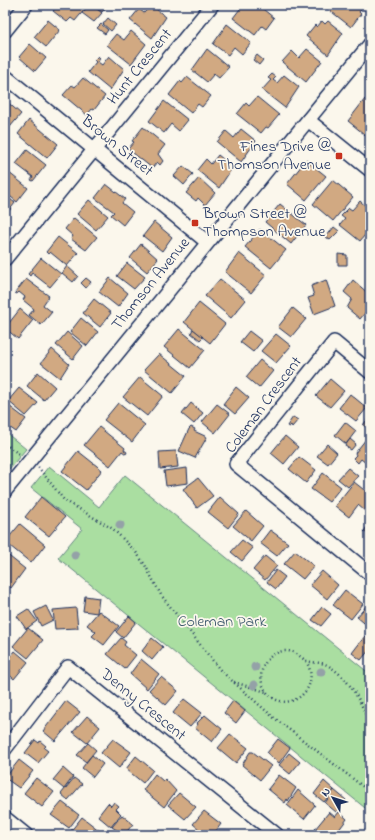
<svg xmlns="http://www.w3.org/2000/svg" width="375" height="840" font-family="'Indie Flower',sans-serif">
  <rect width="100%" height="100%" fill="#fbf7ec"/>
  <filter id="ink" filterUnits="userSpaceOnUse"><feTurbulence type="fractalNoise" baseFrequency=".025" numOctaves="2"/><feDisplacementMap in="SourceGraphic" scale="8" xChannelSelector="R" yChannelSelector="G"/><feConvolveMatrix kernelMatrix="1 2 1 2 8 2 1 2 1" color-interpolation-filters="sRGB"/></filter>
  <g filter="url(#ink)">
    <!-- green -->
    <g fill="#aadea1" stroke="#628680">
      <path d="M5 432 26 449 9 469 5 466Z"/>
      <path d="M49 466 99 507 125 475 370 674V812L58 558 82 529 31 488Z"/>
    </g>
    <!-- building -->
    <g fill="#d1a982" stroke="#1b2f5e">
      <path d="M58 5H82L85 9 75 21 71 18 67 22 53 11Z"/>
      <path d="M89 5H92L102 13 94 22 82 13Z"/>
      <path d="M93 5H108L102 12Z"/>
      <path d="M151 5 166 17 152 38 130 20 139 9 144 13Z"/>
      <path d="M243 5H258L274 18 266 29 262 26 255 35 233 18Z"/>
      <path d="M332 5H363L364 6 359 12 361 14 351 27 328 9Z"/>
      <path d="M108 18 116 25 111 31 103 24Z"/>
      <path d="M48 20 60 30 46 47 34 37Z"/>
      <path d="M322 21 325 24 328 21 343 33 328 55 306 36 315 25 317 27Z"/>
      <path d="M101 24 108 30 105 34 97 28Z"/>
      <path d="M227 24 251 43 242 54 234 47 228 55 213 44Z"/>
      <path d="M131 31 146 44 131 64 107 45 116 34 124 40Z"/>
      <path d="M30 44 46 58 35 71 19 57Z"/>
      <path d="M207 49 229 67 219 78 214 74 207 82 192 70Z"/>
      <path d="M307 49 322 61 306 82 282 62 292 51 299 58Z"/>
      <path d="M257 55 263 60 259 65 253 60Z"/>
      <path d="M98 56 100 58 98 62 102 65 109 56 124 69 110 90 88 72 96 62 94 60Z"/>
      <path d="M272 74 276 77 273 80 277 83 284 75 299 87 285 108 262 90 271 80 268 78Z"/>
      <path d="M187 77 211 96 202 107 198 104 191 113 169 95 180 81 182 83Z"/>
      <path d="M83 78 105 96 94 110 92 109 87 115 63 95 72 85 75 87Z"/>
      <path d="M257 97 279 115 268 128 266 127 261 133 237 114 246 103 249 106Z"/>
      <path d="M365 99 370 103 369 138 348 121Z"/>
      <path d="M5 100 21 114 10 127 5 123Z"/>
      <path d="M164 101 188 120 179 131 171 124 164 133 149 121Z"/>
      <path d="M29 120 58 144 47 158 18 134Z"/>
      <path d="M143 127 165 145 158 154 163 161 160 165 157 162 152 168 128 149 134 142 132 141Z"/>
      <path d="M241 129 256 141 241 162 217 142 226 131 234 138Z"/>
      <path d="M27 150 46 165 33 181 31 180 33 177 16 164Z"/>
      <path d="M218 155 233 167 219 188 197 170 206 159 211 164Z"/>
      <path d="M306 160 326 176 306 200 287 184Z"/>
      <path d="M183 166 193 174 184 185 174 176Z"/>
      <path d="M8 172 28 188 17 202 5 192V176Z"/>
      <path d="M199 178 215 193 205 205 198 198 196 201 186 193Z"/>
      <path d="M333 180 353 197 333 221 313 204Z"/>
      <path d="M106 184 125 199 122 203 133 212 123 225 111 215 114 212 95 198Z"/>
      <path d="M5 195 15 203 5 216Z"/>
      <path d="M89 200 108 216 96 230 77 214Z"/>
      <path d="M360 201 370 210V229L360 241 340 225 345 219 341 216 349 208 352 210Z"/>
      <path d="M280 204 306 225 291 244 265 222Z"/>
      <path d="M74 218 97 237 86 250 71 239 73 236 65 229Z"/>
      <path d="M154 222 172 237 162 251 143 236Z"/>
      <path d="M334 227 339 231 330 240 326 237Z"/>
      <path d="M260 229 286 250 271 268 245 247Z"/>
      <path d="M58 237 78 253 67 266 50 252 48 254 46 252Z"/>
      <path d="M141 244 158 259 147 272 130 258Z"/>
      <path d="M239 253 266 275 251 293 225 272Z"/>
      <path d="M338 254 347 255V265H338Z"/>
      <path d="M41 258 61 274 50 287 32 273 30 276 28 274Z"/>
      <path d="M127 263 145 277 134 289 117 276Z"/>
      <path d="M67 266 78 276 73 282 62 273Z"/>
      <path d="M86 278 91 282 86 288 81 283Z"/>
      <path d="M110 278 128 293 118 307 99 292Z"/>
      <path d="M26 279 49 296 43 305 52 312 41 325 29 315 34 309 23 300 25 297 19 292 17 294 15 293Z"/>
      <path d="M220 279 246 300 231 318 205 296Z"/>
      <path d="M326 280 335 306 314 314 308 298 314 296 311 286Z"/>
      <path d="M353 280 370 295V307L360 319 347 308 352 299 344 292Z"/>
      <path d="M94 299 111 313 100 327 83 313Z"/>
      <path d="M199 303 225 324 210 343 184 322Z"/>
      <path d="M293 308 306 319 291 337 278 327Z"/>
      <path d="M20 309 33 320 18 339 5 328Z"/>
      <path d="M81 318 98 332 87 346 70 332Z"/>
      <path d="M179 329 205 350 190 368 164 347Z"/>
      <path d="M193 329 203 337 200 340 191 333Z"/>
      <path d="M249 331 262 341 253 352 240 342Z"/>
      <path d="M67 332 83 346 73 359 56 345Z"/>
      <path d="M276 334 291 346 276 363 261 351Z"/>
      <path d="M52 349 69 364 60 378 41 363Z"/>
      <path d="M159 354 186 376 172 393 144 370Z"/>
      <path d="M260 360 273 371 259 388 246 377Z"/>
      <path d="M38 372 55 387 44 400 27 386Z"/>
      <path d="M140 377 163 396 147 416 123 397Z"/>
      <path d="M330 379 344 391 330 407 316 396Z"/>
      <path d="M236 387 249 398 235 414 223 404Z"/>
      <path d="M19 388 38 403 26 416 8 401Z"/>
      <path d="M350 394 367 408 356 421 339 408Z"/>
      <path d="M118 403 145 425 132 442 104 420Z"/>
      <path d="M191 403 203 413 194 424 182 414Z"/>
      <path d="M217 404 230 414 215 433 202 422Z"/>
      <path d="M9 406 26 419 16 432 5 424V410Z"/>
      <path d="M370 416V430L363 425Z"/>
      <path d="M293 417 298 420 292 427 291 425 289 427 287 426Z"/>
      <path d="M345 422 356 431 346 444 335 435Z"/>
      <path d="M99 427 125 448 124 450 127 452 126 454 122 451 110 466 84 445Z"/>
      <path d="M191 427 195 429 194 431 207 437 195 458 179 451 189 429Z"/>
      <path d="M285 436 298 447 284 464 271 453Z"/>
      <path d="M350 439 356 444 351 450 345 446Z"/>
      <path d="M366 439 370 443V461L367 464 361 459 358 463 353 458 356 455 355 453Z"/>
      <path d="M327 444 337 453 328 464 317 456Z"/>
      <path d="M78 451 102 470 86 490 62 471Z"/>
      <path d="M176 451 178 467 160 469 159 452Z"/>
      <path d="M299 457 316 470 306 483 289 469Z"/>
      <path d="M187 468 188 483 166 486 164 471Z"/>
      <path d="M348 468 358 476 348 487 338 479Z"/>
      <path d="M323 473 341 487 329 502 311 489Z"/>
      <path d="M198 478 213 496 197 508 183 489Z"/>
      <path d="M354 482 368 493 366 495 370 498V505L365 511 358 505 349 517 335 506Z"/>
      <path d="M41 497 65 517 49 536 25 517Z"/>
      <path d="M220 497 239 514 228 528 208 512Z"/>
      <path d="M246 511 263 526 251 541 233 526Z"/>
      <path d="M370 523V536L364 531Z"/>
      <path d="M20 524 45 545 31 563 5 542Z"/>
      <path d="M270 530 288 543 277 556 260 543Z"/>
      <path d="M242 540 253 548 242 561 231 552Z"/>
      <path d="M295 551 314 566 303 579 284 564Z"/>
      <path d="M5 553 25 569 11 588 5 583Z"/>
      <path d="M265 556 277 566 265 580 253 570Z"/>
      <path d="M276 570 285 577 276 589 267 582Z"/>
      <path d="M322 571 338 585 327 599 310 585Z"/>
      <path d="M345 590 363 604 351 619 333 605Z"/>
      <path d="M85 596 99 598 97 613 83 611Z"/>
      <path d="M368 604 370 606V628L357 617Z"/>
      <path d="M46 606 53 620 41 626 34 612Z"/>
      <path d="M322 607 331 614 321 626 312 620Z"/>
      <path d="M76 608 78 628 55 629 53 610Z"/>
      <path d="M28 609 37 621 26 629 17 616Z"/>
      <path d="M99 611 119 626 104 645 92 636 96 632 87 625Z"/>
      <path d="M129 616 136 622 123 638 116 632Z"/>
      <path d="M28 628 43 640 28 658 13 646Z"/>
      <path d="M365 636 370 640V649L361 660 352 653Z"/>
      <path d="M121 638 126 642 124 645 136 655 125 669 107 654Z"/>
      <path d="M152 638 163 647 152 660 142 651Z"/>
      <path d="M15 651 28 662 14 679 5 671V664Z"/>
      <path d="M141 659 159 674 147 689 130 674Z"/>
      <path d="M161 677 178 691 166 705 149 690Z"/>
      <path d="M184 699 202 713 190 727 173 713Z"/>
      <path d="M66 701 80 712 55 741 43 731Z"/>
      <path d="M233 701 245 711 236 723 224 713Z"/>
      <path d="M205 715 222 729 212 742 195 728 198 724 197 723Z"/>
      <path d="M87 716 100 727 87 743 73 732Z"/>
      <path d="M230 734 248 748 236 763 218 748Z"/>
      <path d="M113 739 131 752 119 768 101 753Z"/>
      <path d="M278 739 290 748 279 763 267 753Z"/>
      <path d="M35 740 39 743 40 741 46 746 44 748 48 751 38 763 25 753Z"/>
      <path d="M88 743 96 750 86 762 77 755Z"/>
      <path d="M250 752H253L271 766 260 780 242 765Z"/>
      <path d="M289 753 300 762 290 774 279 765Z"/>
      <path d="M92 755 103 764 93 777 82 768Z"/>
      <path d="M136 756 153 770 143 783 126 769Z"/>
      <path d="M19 760 33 771 19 788 5 778Z"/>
      <path d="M63 768 73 777 64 789 53 780Z"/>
      <path d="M155 774 163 781 165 779 176 791 164 807 143 790Z"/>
      <path d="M279 775 296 788 288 801 287 799 285 803 268 789Z"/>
      <path d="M36 778 54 792 42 807 24 793Z"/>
      <path d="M74 778 82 784 68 800 61 794Z"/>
      <path d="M324 781 334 790 324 802 314 794Z"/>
      <path d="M298 790 315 805 304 819 287 805Z"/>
      <path d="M334 790 346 800 336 812 325 803Z"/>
      <path d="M179 793 196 807 185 819 168 805Z"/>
      <path d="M62 802 79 815 69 828 51 815Z"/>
      <path d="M114 802 119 806 116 809 121 814 111 827 98 816 108 803 111 806Z"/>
      <path d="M204 811 221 824 213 835H206L193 824Z"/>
      <path d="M329 812 335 817 339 812 347 819 335 835H326L324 833 322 835 315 829Z"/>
      <path d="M122 815 133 824 124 835 112 827Z"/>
      <path d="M82 817 100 831 97 835H73L70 832Z"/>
    </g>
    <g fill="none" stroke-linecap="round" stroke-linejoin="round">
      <defs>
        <g id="minor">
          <path d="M5 31 26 5"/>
          <path d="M5 76 207 242"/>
          <path d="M308 120 370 170"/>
          <path d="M5 259 212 5"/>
          <path d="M370 372 334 342 236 464 370 574"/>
          <path d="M5 491 370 44"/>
          <path d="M5 749 68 667 277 835"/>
          <path d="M5 818 26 835"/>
        </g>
      </defs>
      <!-- minor casing -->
      <use href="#minor" stroke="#1b2f5e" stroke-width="16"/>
      <!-- path -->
      <g stroke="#1b2f5e" stroke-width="2.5" stroke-dasharray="1 3" stroke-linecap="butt">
        <path d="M5 444 19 454"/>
        <path d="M38 467 64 500 113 529 135 551 145 565 161 595 221 671 273 717 370 792"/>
        <path d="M306 661C324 691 284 717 266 691 254 675 266 651 286 651 295 651 299 656 305 660 312 664 321 661 329 666 351 680 361 702 370 725"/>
        <path d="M234 682 266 692"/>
      </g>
      <!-- minor -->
      <use href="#minor" stroke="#fbf7ec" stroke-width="13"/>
    </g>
    <!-- trees -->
    <g fill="#94a1a7">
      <circle cx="120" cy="525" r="4.5"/>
      <circle cx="75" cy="555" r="4.5"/>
      <circle cx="255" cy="667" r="4.5"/>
      <circle cx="321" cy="672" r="4.5"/>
      <circle cx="254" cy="685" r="4.5"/>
    </g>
  </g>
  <!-- markers -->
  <g fill="#c8321e" stroke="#fbf7ec" stroke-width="1.5">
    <rect x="335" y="152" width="8" height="8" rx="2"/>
    <rect x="191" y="219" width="8" height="8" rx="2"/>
  </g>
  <g text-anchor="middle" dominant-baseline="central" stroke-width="3.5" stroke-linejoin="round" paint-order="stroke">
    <!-- street labels -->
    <g font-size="16" fill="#1b2f5e" stroke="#fbf7ec">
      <text transform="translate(140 67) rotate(-51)">Hunt Crescent</text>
      <text transform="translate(117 146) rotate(39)">Brown Street</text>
      <text transform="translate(151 284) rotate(-51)">Thomson Avenue</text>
      <text transform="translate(264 405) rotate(-53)">Coleman Crescent</text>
      <text transform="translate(143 705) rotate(39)">Denny Crescent</text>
    </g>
    <!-- poi labels -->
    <g font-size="16" fill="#1b2f5e" stroke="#fbf7ec" text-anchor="end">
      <text x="331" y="147">Fines Drive @<tspan x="331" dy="18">Thomson Avenue</tspan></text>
      <text x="203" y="214" text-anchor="start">Brown Street @<tspan x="203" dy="18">Thompson Avenue</tspan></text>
    </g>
    <!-- park labels -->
    <g font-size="16" fill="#3f5b6f" stroke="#fbf7ec">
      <text x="222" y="622">Coleman Park</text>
    </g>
  </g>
  <!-- margin -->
  <rect width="375" height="840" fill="none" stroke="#fbf7ec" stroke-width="20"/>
  <rect x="10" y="10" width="355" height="820" fill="none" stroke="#1b2f5e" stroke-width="1.5" filter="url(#ink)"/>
  <!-- north arrow -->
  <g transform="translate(333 798) rotate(309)" stroke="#fbf7ec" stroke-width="3" paint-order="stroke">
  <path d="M0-3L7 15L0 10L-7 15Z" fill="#1b2f5e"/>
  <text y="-6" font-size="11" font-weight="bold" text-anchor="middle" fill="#1b2f5e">N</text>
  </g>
</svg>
